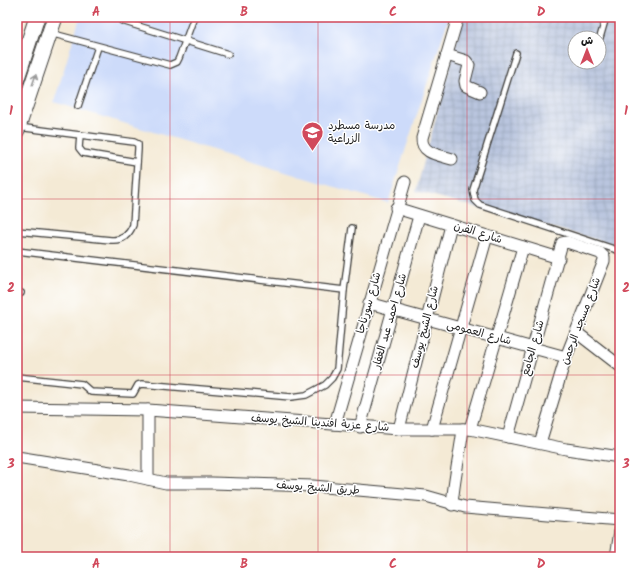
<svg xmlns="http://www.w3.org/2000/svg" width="637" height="574" font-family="Kalam,'Playpen Sans Arabic',sans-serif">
  <defs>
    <pattern id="industrial-grid" width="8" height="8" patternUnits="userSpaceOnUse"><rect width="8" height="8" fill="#b9c5de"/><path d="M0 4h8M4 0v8" fill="none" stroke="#9ea9be"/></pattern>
  </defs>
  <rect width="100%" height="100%" fill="#fff"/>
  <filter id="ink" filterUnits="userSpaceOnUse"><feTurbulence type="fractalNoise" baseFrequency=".025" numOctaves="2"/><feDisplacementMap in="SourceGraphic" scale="8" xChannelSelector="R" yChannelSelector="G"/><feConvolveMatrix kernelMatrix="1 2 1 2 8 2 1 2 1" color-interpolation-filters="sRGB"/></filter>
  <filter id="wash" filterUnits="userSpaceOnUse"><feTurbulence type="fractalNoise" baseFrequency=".012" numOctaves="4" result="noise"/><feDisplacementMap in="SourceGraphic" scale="16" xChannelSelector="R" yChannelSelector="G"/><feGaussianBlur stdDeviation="0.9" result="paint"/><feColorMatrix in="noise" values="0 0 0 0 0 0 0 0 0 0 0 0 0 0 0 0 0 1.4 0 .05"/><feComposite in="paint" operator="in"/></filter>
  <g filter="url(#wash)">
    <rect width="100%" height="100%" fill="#f4ead5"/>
    <!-- built -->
    <path fill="#cddbfa" d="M80 17H449L388 203 54 102Z"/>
    <!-- industrial -->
    <path fill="url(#industrial-grid)" fill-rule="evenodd" d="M463 17H620V246L416 191ZM575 38H599V62H575Z"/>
  </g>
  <g filter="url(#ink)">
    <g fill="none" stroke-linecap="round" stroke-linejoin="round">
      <defs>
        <g id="service">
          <path d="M122 21 228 54"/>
          <path d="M50 33 170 65 177 62 179 58 194 17"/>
          <path d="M599 41 606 17"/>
          <path d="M516 53 473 190 475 200 480 205 620 251"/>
          <path d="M78 106 98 47"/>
          <path d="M80 135 79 148 83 153 137 162"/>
          <path d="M17 231 111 240C122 241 129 235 133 225L138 149V144L134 142 18 127"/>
          <path d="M17 251 344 290"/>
          <path d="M17 292 21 293"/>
          <path d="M17 377 82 384 91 392 133 394 138 385 142 384 291 397 306 395 325 385 332 378 337 369 344 290 352 228"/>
        </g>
        <g id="minor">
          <path d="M447 55 466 61 469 65 465 81 466 86 480 92"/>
          <path d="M452 159C440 155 421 154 422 138L458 17"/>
          <path d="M396 208 559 258"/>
          <path d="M369 303 566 357"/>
          <path d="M576 332 620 366"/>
          <path d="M17 408 148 410 399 429H470L566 449 620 457"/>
          <path d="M335 424 405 182"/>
          <path d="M360 427 419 216"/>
          <path d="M399 429 451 225"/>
          <path d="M432 429 487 236"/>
          <path d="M470 429 523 247"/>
          <path d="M508 437 562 243 567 242 600 253 604 257V261L566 357 540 443"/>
          <path d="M17 457 129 475 166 483H212L313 486 426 496 465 507 620 520"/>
          <path d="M148 479V410"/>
          <path d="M452 505C454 479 460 454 463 429"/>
          <path d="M616 557 620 531"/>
        </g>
        <g id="secondary">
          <path d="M17 78 37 17"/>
          <path d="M17 130 55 17"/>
        </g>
      </defs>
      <!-- service casing -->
      <use href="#service" stroke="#3c3b38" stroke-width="8"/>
      <!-- minor casing -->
      <use href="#minor" stroke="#3c3b38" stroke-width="13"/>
      <!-- secondary casing -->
      <use href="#secondary" stroke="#3c3b38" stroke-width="17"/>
      <!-- service -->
      <use href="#service" stroke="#fff" stroke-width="5.5"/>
      <!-- minor -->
      <use href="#minor" stroke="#fff" stroke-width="11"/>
      <!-- secondary -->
      <use href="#secondary" stroke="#fff" stroke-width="15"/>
    </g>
    <!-- one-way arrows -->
    <defs><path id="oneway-shaft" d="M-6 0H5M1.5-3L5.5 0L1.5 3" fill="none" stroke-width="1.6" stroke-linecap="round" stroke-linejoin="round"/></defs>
    <use stroke="#999" href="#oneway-shaft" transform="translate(34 80) rotate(-71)"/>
  </g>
  <!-- grid -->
  <path fill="none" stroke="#d1495b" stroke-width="1" stroke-opacity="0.55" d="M170 17V557M318 17V557M467 17V557M17 199H620M17 375H620"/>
  <!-- icons -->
  <defs>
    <symbol id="school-pin" viewBox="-11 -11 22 30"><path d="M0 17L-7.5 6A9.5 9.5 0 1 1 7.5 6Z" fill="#d1495b" stroke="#fff"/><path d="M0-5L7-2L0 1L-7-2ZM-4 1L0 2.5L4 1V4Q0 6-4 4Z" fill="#fff"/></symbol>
  </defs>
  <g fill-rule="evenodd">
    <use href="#school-pin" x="300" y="120" width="25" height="34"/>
  </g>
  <g text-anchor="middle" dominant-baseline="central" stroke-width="3" stroke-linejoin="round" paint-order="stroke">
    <!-- poi labels -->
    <g font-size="11" fill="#1c1c1c" stroke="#fff" text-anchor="start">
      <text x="328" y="126">مدرسة مسطرد<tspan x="328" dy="13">الزراعية</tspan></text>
    </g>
    <!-- street labels -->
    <g font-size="11" fill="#1c1c1c" stroke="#fff">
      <text transform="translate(478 233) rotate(17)">شارع الفرن</text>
      <text transform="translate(369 303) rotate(-74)">شارع سورناجا</text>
      <text transform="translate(390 321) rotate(-74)">شارع احمد عبد الغفار</text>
      <text transform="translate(581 321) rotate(-69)">شارع مسجد الرحمن</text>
      <text transform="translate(425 327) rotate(-76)">شارع الشيخ يوسف</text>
      <text transform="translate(479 333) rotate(15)">شارع العمومى</text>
      <text transform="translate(533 348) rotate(-74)">شارع الجامع</text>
      <text transform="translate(320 423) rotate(4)">شارع عزبة افندينا الشيخ يوسف</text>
      <text transform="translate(318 488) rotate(4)">طريق الشيخ يوسف</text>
    </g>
  </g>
  <!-- margin -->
  <rect width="637" height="574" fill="none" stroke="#fff" stroke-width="44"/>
  <!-- north arrow -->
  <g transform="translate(587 50)"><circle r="19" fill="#ffffff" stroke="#a4a4a4"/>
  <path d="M0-3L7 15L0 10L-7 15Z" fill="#d1495b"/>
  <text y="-6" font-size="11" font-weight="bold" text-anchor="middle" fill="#1c1c1c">ش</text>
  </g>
  <rect x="22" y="22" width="593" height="530" fill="none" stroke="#d1495b" stroke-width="1.5"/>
  <g font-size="13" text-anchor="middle" font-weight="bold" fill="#d1495b">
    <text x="96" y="16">A</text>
    <text x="244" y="16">B</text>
    <text x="393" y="16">C</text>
    <text x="541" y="16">D</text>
    <text x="11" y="115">1</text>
    <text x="626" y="115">1</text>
    <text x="11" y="292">2</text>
    <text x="626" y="292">2</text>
    <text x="11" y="468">3</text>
    <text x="626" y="468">3</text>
    <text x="96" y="568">A</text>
    <text x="244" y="568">B</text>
    <text x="393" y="568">C</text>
    <text x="541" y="568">D</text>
  </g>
</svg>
